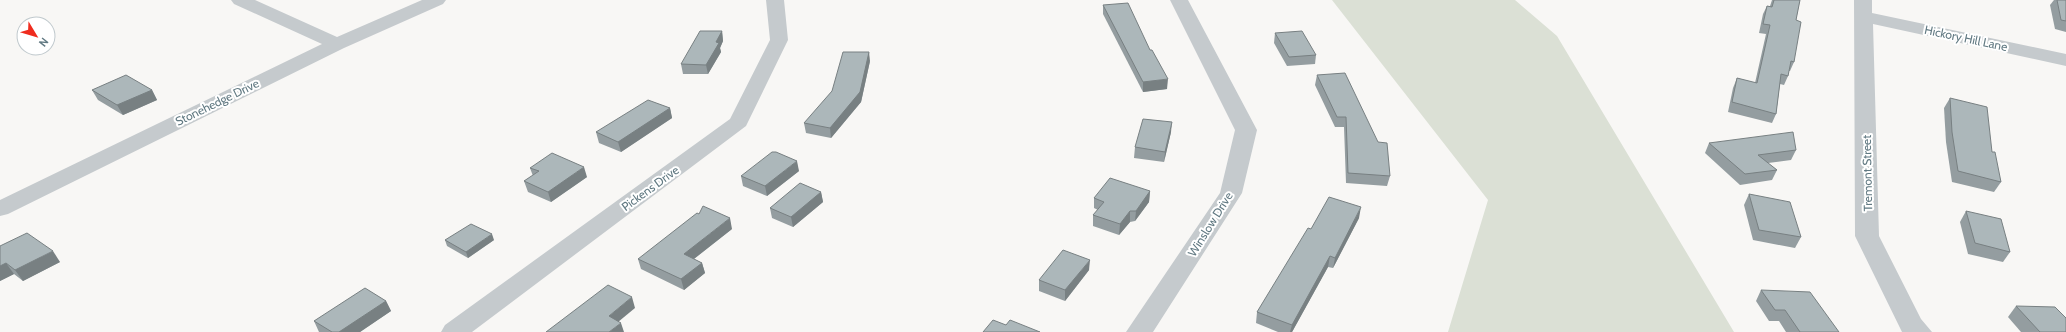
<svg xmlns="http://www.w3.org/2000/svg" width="2066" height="332" font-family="Cabin,sans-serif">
  <rect width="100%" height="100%" fill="#f8f7f5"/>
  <!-- green -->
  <path fill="#dbe0d5" d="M1332 0H1515L1557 36 1734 332H1448L1488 200Z"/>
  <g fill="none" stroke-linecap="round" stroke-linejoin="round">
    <!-- street -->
    <g fill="#c5cacd" fill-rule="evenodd">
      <path d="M231 0H255L337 37 422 0H446L443 4 344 48 8 214 0 216V200L322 44 234 4Z"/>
      <path d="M766 0H784L788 40 746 126 472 332H441L445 325 730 119 770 40Z"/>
      <path d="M1170 0H1188L1257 130 1242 193 1153 332H1126L1220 193 1235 130Z"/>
      <path d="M1854 0H1872V13L2066 54V66L1873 24 1879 236 1921 319 1932 332H1902L1855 236Z"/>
    </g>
  </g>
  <!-- wall -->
  <g fill="#949da0">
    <path d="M1772 0H1800L1796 20 1794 62 1790 71H1789L1788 76 1784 85 1780 84 1776 114 1772 123 1728 112 1733 88 1737 78 1755 83 1766 34 1759 33 1763 14 1767 6H1770Z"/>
    <path d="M2054 0H2066V32L2055 29 2050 5Z"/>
    <path d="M1103 5 1167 89 1143 92 1103 14Z"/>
    <path d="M722 31 723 41 720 48 721 52 708 74H683L681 64Z"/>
    <path d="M1275 33 1316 55 1315 64 1287 66 1274 43Z"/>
    <path d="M870 61 861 102 831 138 806 133 804 123Z"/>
    <path d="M1317 75 1390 176 1387 186 1346 183 1344 127H1335L1315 85Z"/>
    <path d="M92 90H152L157 100 123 115 98 100Z"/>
    <path d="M1950 98 1992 152 2001 182 1994 192 1952 182 1946 142 1944 108Z"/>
    <path d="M670 108 672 118 621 152 599 143 596 132Z"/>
    <path d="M1171 132 1164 162 1134 158 1135 147Z"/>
    <path d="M1709 143 1796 150 1791 160 1768 163 1777 170 1772 180 1740 185 1705 153Z"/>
    <path d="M530 168 587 177 551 202 528 192 524 181 533 176Z"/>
    <path d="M799 171 767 196 743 186 741 176Z"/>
    <path d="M1150 191 1149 202 1135 221 1130 222 1119 235 1093 226V215L1098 210 1094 208V198Z"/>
    <path d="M821 192 823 202 793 227 772 218 770 208Z"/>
    <path d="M1749 194 1801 237 1795 248 1753 240 1744 205Z"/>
    <path d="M1966 211 2010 252 2003 262 1968 254 1960 222Z"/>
    <path d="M1359 218 1333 268 1328 267 1292 332H1278L1256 323 1257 312 1311 229Z"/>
    <path d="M732 229 694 259 702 263 705 273 684 290 641 269 638 259Z"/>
    <path d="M445 240H494L468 258 447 246Z"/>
    <path d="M0 246 60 262 23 281 14 274 0 281Z"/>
    <path d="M1089 270 1065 301 1039 291V280Z"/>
    <path d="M1761 290 1839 332H1786L1779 321H1769L1756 301Z"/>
    <path d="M386 301 391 311 360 332H319L314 321Z"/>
    <path d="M2016 306 2066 332H2021L2008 317Z"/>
  </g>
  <!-- shaded-wall -->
  <g fill="#788082">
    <path d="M722 31 723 41 720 48 721 52 708 74 706 65 716 42Z"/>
    <path d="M869 52 870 61 861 102 831 138 830 128Z"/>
    <path d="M1168 79 1167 89 1143 92V82Z"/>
    <path d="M152 90 157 100 123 115 117 105Z"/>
    <path d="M670 108 672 118 621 152 618 142Z"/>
    <path d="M1172 122 1171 132 1164 162 1165 152Z"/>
    <path d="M797 161 799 171 767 196 765 186Z"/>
    <path d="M584 167 587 177 551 202 548 192Z"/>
    <path d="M1150 191 1149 202 1135 221 1136 211Z"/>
    <path d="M821 192 823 202 793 227 791 217Z"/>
    <path d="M1361 207 1359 218 1333 268 1335 258Z"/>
    <path d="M1130 211V222L1119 235 1120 224Z"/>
    <path d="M730 218 732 229 686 265 684 254Z"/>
    <path d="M492 234 494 240 468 258 466 252Z"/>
    <path d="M53 251 60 262 23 281 15 270Z"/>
    <path d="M1330 256 1328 267 1292 332H1290L1292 325Z"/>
    <path d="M1090 260 1089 270 1065 301V290Z"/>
    <path d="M6 263 14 274 0 281V266Z"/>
    <path d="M702 263 705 273 684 290 681 279Z"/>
    <path d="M632 297 635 308 612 327 609 316Z"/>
    <path d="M386 301 391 311 360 332H339Z"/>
    <path d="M621 323 624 332H609Z"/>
  </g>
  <!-- building -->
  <g fill="#acb7ba" stroke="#788082">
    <path d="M1774 0H1800L1796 20 1801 22 1794 62 1791 61 1788 76 1781 74 1776 114 1732 102 1737 78 1757 83 1770 25 1763 24 1767 6 1772 7Z"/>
    <path d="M2057 0H2066V21L2061 20Z"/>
    <path d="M1128 3 1150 50H1152L1168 79 1143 82 1103 5Z"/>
    <path d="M700 31H722L716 42 719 43 706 65 681 64Z"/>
    <path d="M1302 31 1316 55 1289 57 1275 33Z"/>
    <path d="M843 52H869L860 92 830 128 804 123 832 91Z"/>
    <path d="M1345 73 1378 142 1387 143 1390 176 1348 173 1346 117H1337L1317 75Z"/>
    <path d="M126 75 152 90 117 105 92 90Z"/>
    <path d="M1950 98 1987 107 1992 152H1995L2001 182 1958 171 1952 132Z"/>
    <path d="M648 100 670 108 618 142 596 132Z"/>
    <path d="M1143 119 1172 122 1165 152 1135 147Z"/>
    <path d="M1793 132 1796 150 1758 155 1777 170 1745 174 1709 143Z"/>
    <path d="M772 152H776L797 161 765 186 741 176Z"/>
    <path d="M552 153 584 167 548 192 524 181 539 171 530 168Z"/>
    <path d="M1110 178 1150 191 1136 211H1130L1120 224 1093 215 1104 202 1094 198Z"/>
    <path d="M800 183 821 192 791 217 770 208Z"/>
    <path d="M1749 194 1790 202 1801 237 1759 230Z"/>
    <path d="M1329 197 1361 207 1335 258 1330 256 1292 325 1257 312 1308 228 1311 229Z"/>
    <path d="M703 206 730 218 684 254 702 263 681 279 638 259 697 213 699 214Z"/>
    <path d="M1966 211 2001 219 2010 252 1975 243Z"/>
    <path d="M471 224 492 234 466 252 445 240Z"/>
    <path d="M27 233 53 251 15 270 6 263 0 266V246Z"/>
    <path d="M1063 250 1090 260 1065 290 1039 280Z"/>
    <path d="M608 285 632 297 609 316 621 323 609 332H546Z"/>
    <path d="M365 288 386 301 339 332H332L314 321Z"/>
    <path d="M1761 290 1810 292 1839 332H1800L1785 310H1775Z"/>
    <path d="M2016 306 2055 307 2066 318V332H2040Z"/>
    <path d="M993 320 1006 325 1010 320 1040 332H983Z"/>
  </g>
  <g text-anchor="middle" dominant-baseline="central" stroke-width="4" stroke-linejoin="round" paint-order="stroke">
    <!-- street labels -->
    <g font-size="12" fill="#617982" stroke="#fff">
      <text transform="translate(1966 38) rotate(12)">Hickory Hill Lane</text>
      <text transform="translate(217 102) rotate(-26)">Stonehedge Drive</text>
      <text transform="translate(1867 173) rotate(-91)">Tremont Street</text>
      <text transform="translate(650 188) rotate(-36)">Pickens Drive</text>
      <text transform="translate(1210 224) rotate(-58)">Winslow Drive</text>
    </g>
  </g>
  <!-- north arrow -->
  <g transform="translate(36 36) rotate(128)"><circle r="19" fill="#ffffff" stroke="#c0c9cd"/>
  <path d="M0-3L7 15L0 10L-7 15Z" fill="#ef2c1e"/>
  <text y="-6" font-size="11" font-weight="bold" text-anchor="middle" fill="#617982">N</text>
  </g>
</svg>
